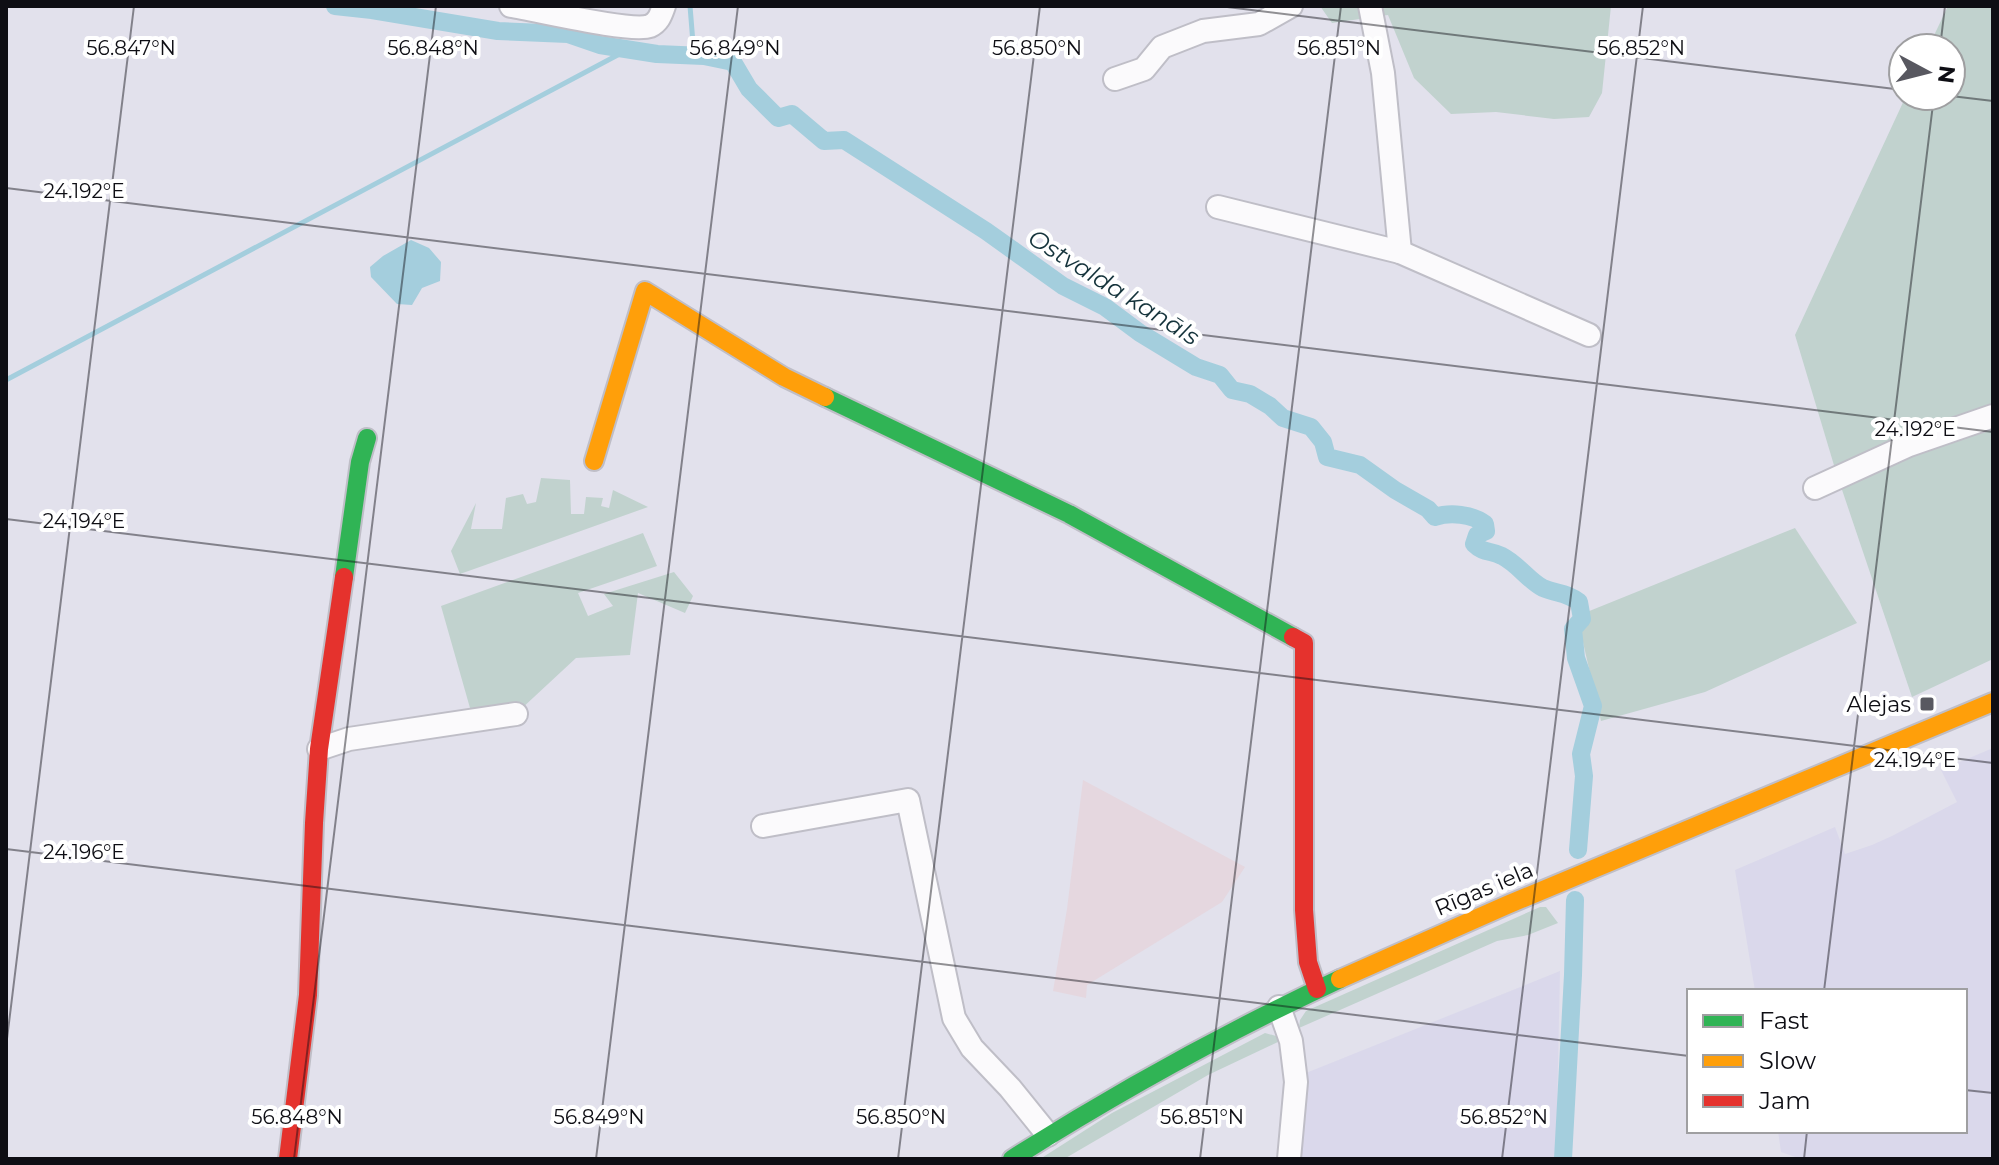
<svg xmlns="http://www.w3.org/2000/svg" width="1999" height="1165" font-family="Montserrat,sans-serif">
  <rect width="100%" height="100%" fill="#e2e1ec"/>
  <!-- commercial -->
  <path fill="#e5d7df" d="M1083 780 1245 867 1222 902 1087 985 1086 998 1053 991 1067 909Z"/>
  <!-- built -->
  <g fill="#dad8eb">
    <path d="M1993 748V1159H1801L1781 1152 1778 1131H1965V991H1755L1735 870 1835 827 1845 854 1872 845 1892 836 1957 802 1941 770Z"/>
    <path d="M1560 971 1556 1159H1297L1306 1073Z"/>
  </g>
  <!-- green -->
  <g fill="#c1d2ce">
    <path d="M1320 6H1611L1602 93 1589 117 1554 119 1496 112 1451 114 1414 78 1388 15 1332 23Z"/>
    <path d="M1948 6H1993V659L1912 697 1836 472 1795 335 1906 96H1951V48H1928Z"/>
    <path d="M541 478 570 480 571 514H584L586 497 603 498 601 506 609 508 613 490 648 507 460 574 451 551 476 503 471 529H502L506 498 523 494 527 504 536 502Z"/>
    <path d="M1795 528 1857 623 1705 692 1601 721 1577 616Z"/>
    <path d="M643 533 657 566 578 593 588 616 613 606 604 594 674 572 693 596 685 613 638 593 630 655 576 658 520 710 470 708 441 606Z"/>
    <path d="M1540 907H1546L1558 923 1528 935 1497 941 1299 1028 1300 1020 1306 1011Z"/>
    <path d="M1265 1033 1276 1036 1280 1041 1208 1075 1064 1159H1040L1112 1113Z"/>
  </g>
  <!-- water -->
  <path fill="#a4cedd" d="M411 240 429 248 441 262 440 281 422 288 412 305 397 304 371 277 370 267 383 256Z"/>
  <g fill="none" stroke-linecap="round" stroke-linejoin="round">
    <!-- stream -->
    <g stroke="#a4cedd" stroke-width="5">
      <path d="M690 6 693 43 704 56"/>
      <path d="M6 380 629 49"/>
    </g>
    <!-- canal -->
    <g stroke="#a4cedd" stroke-width="18">
      <path d="M335 6 372 10 498 31 568 34 600 45 657 54 704 56 733 62 749 89 778 118 792 114 824 141 844 140 986 231 1063 286 1105 307 1140 333 1196 367 1220 375 1232 390 1250 394 1270 406 1283 418 1311 427 1323 442 1327 457 1360 465 1395 490 1428 509 1435 517C1450 512 1472 514 1485 524L1486 531 1477 535 1474 544C1484 554 1491 550 1502 556 1518 564 1530 582 1543 588 1557 594 1566 592 1579 602L1582 619 1573 629 1576 658 1593 706 1581 754 1584 776 1578 850"/>
      <path d="M1563 1159 1573 975 1575 900"/>
    </g>
    <defs>
      <g id="street">
        <path d="M511 6C537 10 631 33 650 26 659 22 661 14 664 6"/>
        <path d="M1370 6 1383 73 1400 252"/>
        <path d="M1115 79 1144 69 1162 47 1203 31 1259 24 1291 6"/>
        <path d="M1218 207 1400 252 1589 335"/>
        <path d="M1815 488 1909 445 1993 416"/>
        <path d="M319 749 349 739 516 714"/>
        <path d="M763 826 908 800 954 1018 972 1048 1010 1088 1048 1135"/>
        <path d="M1279 1007 1291 1041 1296 1082 1289 1159"/>
      </g>
      <g id="fast">
        <path d="M825 397 1069 514 1293 637"/>
        <path d="M344 577 360 462 367 438"/>
        <path d="M1012 1159C1118 1092 1226 1032 1340 979"/>
      </g>
      <g id="slow">
        <path d="M594 461 645 291 784 377 825 397"/>
        <path d="M1340 979 1507 905 1993 702"/>
      </g>
      <g id="jam">
        <path d="M1293 637 1304 643V910L1308 962 1317 989"/>
        <path d="M288 1159 308 995 314 823 319 749 344 577"/>
      </g>
    </defs>
    <!-- street casing -->
    <use href="#street" stroke="#bfbec7" stroke-width="26"/>
    <!-- fast casing -->
    <use href="#fast" stroke="#bfbec7" stroke-width="22"/>
    <!-- slow casing -->
    <use href="#slow" stroke="#bfbec7" stroke-width="22"/>
    <!-- jam casing -->
    <use href="#jam" stroke="#bfbec7" stroke-width="22"/>
    <!-- street -->
    <use href="#street" stroke="#fbfafc" stroke-width="22"/>
    <!-- fast -->
    <use href="#fast" stroke="#30b455" stroke-width="18"/>
    <!-- slow -->
    <use href="#slow" stroke="#ff9f0a" stroke-width="18"/>
    <!-- jam -->
    <use href="#jam" stroke="#e5322d" stroke-width="18"/>
  </g>
  <!-- ticks -->
  <path fill="none" stroke="#0e0e14" stroke-width="2" stroke-opacity="0.45" d="M1219 6 1903 90M1940 48 1945 6M1951 96 1993 101M6 188 1993 432M6 519 1993 763M6 849 1689 1056M1824 991 1934 96M6 1047 134 6M1965 1090 1993 1093M294 1159 436 6M596 1159 738 6M898 1159 1040 6M1200 1159 1341 6M1502 1159 1643 6M1804 1159 1807 1131"/>
  <!-- markers -->
  <rect fill="#585860" stroke="#fff" stroke-width="3" x="1919" y="696" width="16" height="16" rx="4"/>
  <g text-anchor="middle" dominant-baseline="central" stroke-width="8" stroke-linejoin="round" paint-order="stroke">
    <!-- poi labels -->
    <g font-size="22" fill="#0e0e14" stroke="#fff" text-anchor="end">
      <text x="1911" y="704">Alejas</text>
    </g>
    <!-- street labels -->
    <g font-size="22" fill="#0e0e14" stroke="#fff">
      <text transform="translate(1484 889) rotate(-23)">Rīgas iela</text>
    </g>
    <!-- water labels -->
    <g font-size="24" font-style="italic" fill="#15333b" stroke="#fff">
      <text transform="translate(1114 287) rotate(32)">Ostvalda kanāls</text>
    </g>
  </g>
  <g font-size="20" text-anchor="middle" fill="#0e0e14" stroke="#fff" stroke-width="8" stroke-linejoin="round" paint-order="stroke">
    <text x="131" y="55">56.847°N</text>
    <text x="433" y="55">56.848°N</text>
    <text x="735" y="55">56.849°N</text>
    <text x="1037" y="55">56.850°N</text>
    <text x="1339" y="55">56.851°N</text>
    <text x="1641" y="55">56.852°N</text>
    <text x="84" y="198">24.192°E</text>
    <text x="1915" y="436">24.192°E</text>
    <text x="84" y="528">24.194°E</text>
    <text x="1915" y="767">24.194°E</text>
    <text x="84" y="859">24.196°E</text>
    <text x="297" y="1124">56.848°N</text>
    <text x="599" y="1124">56.849°N</text>
    <text x="901" y="1124">56.850°N</text>
    <text x="1202" y="1124">56.851°N</text>
    <text x="1504" y="1124">56.852°N</text>
  </g>
  <!-- border -->
  <rect width="1999" height="1165" fill="none" stroke="#0e0e14" stroke-width="16"/>
  <!-- legend -->
  <rect x="1687" y="989" width="280" height="144" fill="#ffffff" stroke="#9f9fa1" stroke-width="2"/>
  <rect x="1703" y="1015" width="40" height="12" fill="#30b455" stroke="#9f9fa1" stroke-width="2"/>
  <text x="1759" y="1029" font-size="24" fill="#0e0e14">Fast</text>
  <rect x="1703" y="1055" width="40" height="12" fill="#ff9f0a" stroke="#9f9fa1" stroke-width="2"/>
  <text x="1759" y="1069" font-size="24" fill="#0e0e14">Slow</text>
  <rect x="1703" y="1095" width="40" height="12" fill="#e5322d" stroke="#9f9fa1" stroke-width="2"/>
  <text x="1759" y="1109" font-size="24" fill="#0e0e14">Jam</text>
  <!-- north arrow -->
  <g transform="translate(1927 72) rotate(97)"><circle r="38" fill="#ffffff" stroke="#9f9fa1" stroke-width="2"/>
  <path d="M0-6L14 30L0 20L-14 30Z" fill="#585860"/>
  <text y="-12" font-size="22" font-weight="bold" text-anchor="middle" fill="#0e0e14">N</text>
  </g>
</svg>
